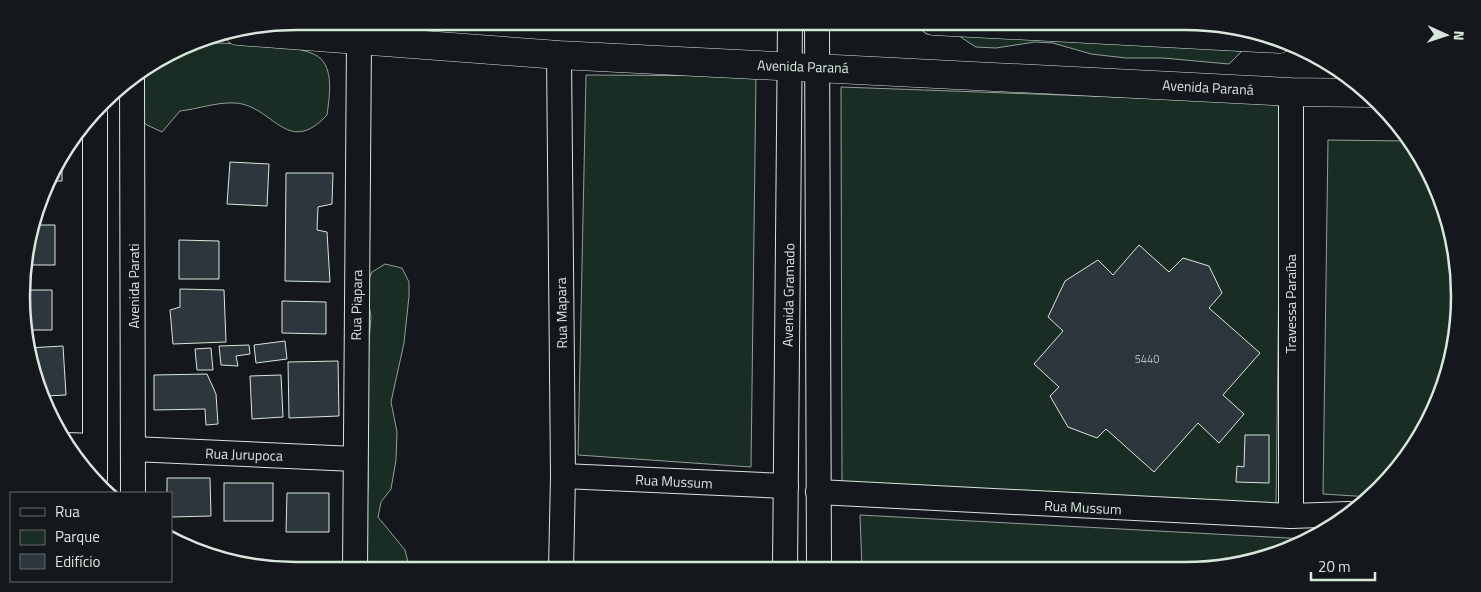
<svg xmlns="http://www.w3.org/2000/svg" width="1481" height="592" font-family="'Titillium Web',sans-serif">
  <rect width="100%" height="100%" fill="#14181c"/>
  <!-- green -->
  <g fill="#1a2d24" stroke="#939e99">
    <path d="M977 32 1242 51 1229 64 1163 58H1126L1091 54 1053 43 1035 42 996 48 976 47 959 36Z"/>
    <path d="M215 43C238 44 306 43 321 59 334 72 329 99 327 115 287 158 273 105 235 103 216 102 198 109 180 111L162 132 147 125 135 113 137 77 188 47Z"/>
    <path d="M586 75 756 76 751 467 578 455Z"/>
    <path d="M841 87 1281 103 1276 509 842 486Z"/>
    <path d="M1328 140 1406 141 1431 174 1459 278 1445 384 1414 448 1371 497 1323 494Z"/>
    <path d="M385 264 402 268 409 282V296L404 343 391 402 397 432 396 460 391 489 381 502 378 517 405 550 410 570 359 571 368 486 367 367 371 317 366 286 372 272Z"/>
    <path d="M860 515 1307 539 1290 550 1221 568 862 569Z"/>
  </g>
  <!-- building -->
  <g fill="#2c363c" stroke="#d8e6dc">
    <path d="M62 154V181H50L58 159Z"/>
    <path d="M230 162 269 164 267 206 227 204Z"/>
    <path d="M286 173H333L332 204 318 207 317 230 327 232 330 282 285 281Z"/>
    <path d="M35 225H55V265H24Z"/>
    <path d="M179 240 219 241V279H179Z"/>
    <path d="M1139 245 1169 272 1183 258 1209 266 1222 293 1209 308 1260 353 1223 395 1244 414 1219 443 1198 423 1154 472 1106 429 1097 438 1068 427 1050 396 1059 387 1034 364 1063 331 1048 317 1065 281 1098 260 1113 275Z"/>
    <path d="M180 289 224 290 226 342 173 344 170 310 180 307Z"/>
    <path d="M25 290H52V330H26Z"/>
    <path d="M282 301 326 302V334L282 333Z"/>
    <path d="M285 341 287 359 256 363 254 345Z"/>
    <path d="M249 345 250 354 236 356 238 366 221 365 219 346Z"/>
    <path d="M63 346 66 395 46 396 27 348Z"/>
    <path d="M211 348 213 370H197L195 349Z"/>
    <path d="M338 361 339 416 289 418 288 362Z"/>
    <path d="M207 374 216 394 218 424 206 425 205 409 154 410V375Z"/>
    <path d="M281 375 283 417 252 419 250 376Z"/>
    <path d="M1245 435H1269V483L1236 482 1237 466 1244 467Z"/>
    <path d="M167 478H210L211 516 171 517V493H167Z"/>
    <rect x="224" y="483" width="49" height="38"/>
    <path d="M287 493H329V532H286Z"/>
    <path d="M281 564H323V571H296L281 568Z"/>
  </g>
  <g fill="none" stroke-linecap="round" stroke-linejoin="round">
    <defs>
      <g id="minor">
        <path d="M817 21 819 569"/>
        <path d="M559 55 563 476 561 570"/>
        <path d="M132 79 133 493"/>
        <path d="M95 114V478"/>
        <path d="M66 445 95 446"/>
        <path d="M133 449 355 459"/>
        <path d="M563 476 786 486"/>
        <path d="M818 492 1291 516 1349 514"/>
        <path d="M1291 516V92"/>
        <path d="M785 569 790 21"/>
        <path d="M355 571 359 39"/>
      </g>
      <g id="major">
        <path d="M933 21 1279 39"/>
        <path d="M238 31 559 55 1291 92 1369 93"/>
      </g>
    </defs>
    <!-- minor casing -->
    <use href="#minor" stroke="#d8e6dc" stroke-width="26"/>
    <!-- major casing -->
    <use href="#major" stroke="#d8e6dc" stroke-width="29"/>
    <!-- minor -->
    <use href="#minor" stroke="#14181c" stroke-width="24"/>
    <!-- major -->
    <use href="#major" stroke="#14181c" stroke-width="28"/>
  </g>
  <g text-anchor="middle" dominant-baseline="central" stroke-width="4" stroke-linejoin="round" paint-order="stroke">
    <!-- number labels -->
    <g font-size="11" fill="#adbab4">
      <text x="1147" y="359">5440</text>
    </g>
    <!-- street labels -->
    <g font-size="14" fill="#d8e6dc" stroke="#14181c">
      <text transform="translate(803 66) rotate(2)">Avenida Paraná</text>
      <text transform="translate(1208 87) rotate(3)">Avenida Paraná</text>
      <text transform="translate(133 286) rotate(-90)">Avenida Parati</text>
      <text transform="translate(788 295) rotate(-89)">Avenida Gramado</text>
      <text transform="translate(1290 304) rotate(-90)">Travessa Paraíba</text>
      <text transform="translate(356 305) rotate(-89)">Rua Piapara</text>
      <text transform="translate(561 313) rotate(-91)">Rua Mapara</text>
      <text transform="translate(244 454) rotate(2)">Rua Jurupoca</text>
      <text transform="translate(674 481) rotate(3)">Rua Mussum</text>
      <text transform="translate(1083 507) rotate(3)">Rua Mussum</text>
    </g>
  </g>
  <!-- crop -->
  <path d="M0 0H1481V592H0ZM296 30H1185A266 266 0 0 1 1451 296V296A266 266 0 0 1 1185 562H296A266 266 0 0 1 30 296V296A266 266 0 0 1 296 30Z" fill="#14181c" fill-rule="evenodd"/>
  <path fill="none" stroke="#d8e6dc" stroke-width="2.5" d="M296 30H1185A266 266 0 0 1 1451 296V296A266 266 0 0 1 1185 562H296A266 266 0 0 1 30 296V296A266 266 0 0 1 296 30Z"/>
  <!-- legend -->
  <rect x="10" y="492" width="162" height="90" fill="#14181c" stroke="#626a69"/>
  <rect x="20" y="508" width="25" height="8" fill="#14181c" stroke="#626a69"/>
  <text x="55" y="517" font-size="15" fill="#d8e6dc">Rua</text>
  <rect x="20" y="530" width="25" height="15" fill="#1a2d24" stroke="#626a69"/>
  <text x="55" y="542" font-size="15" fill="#d8e6dc">Parque</text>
  <rect x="20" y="554" width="25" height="15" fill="#2c363c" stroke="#626a69"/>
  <text x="55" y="567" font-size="15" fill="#d8e6dc">Edifício</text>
  <!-- north arrow -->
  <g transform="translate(1446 35) rotate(93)" stroke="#14181c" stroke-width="4" paint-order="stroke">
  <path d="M0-4L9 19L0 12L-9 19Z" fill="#d8e6dc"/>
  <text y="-8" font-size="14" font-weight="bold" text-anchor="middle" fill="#d8e6dc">N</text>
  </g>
  <!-- scale -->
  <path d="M1311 572v8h64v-8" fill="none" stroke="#d8e6dc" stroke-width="2.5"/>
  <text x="1318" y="572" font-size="15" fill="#d8e6dc" stroke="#14181c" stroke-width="4" paint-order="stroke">20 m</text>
</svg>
